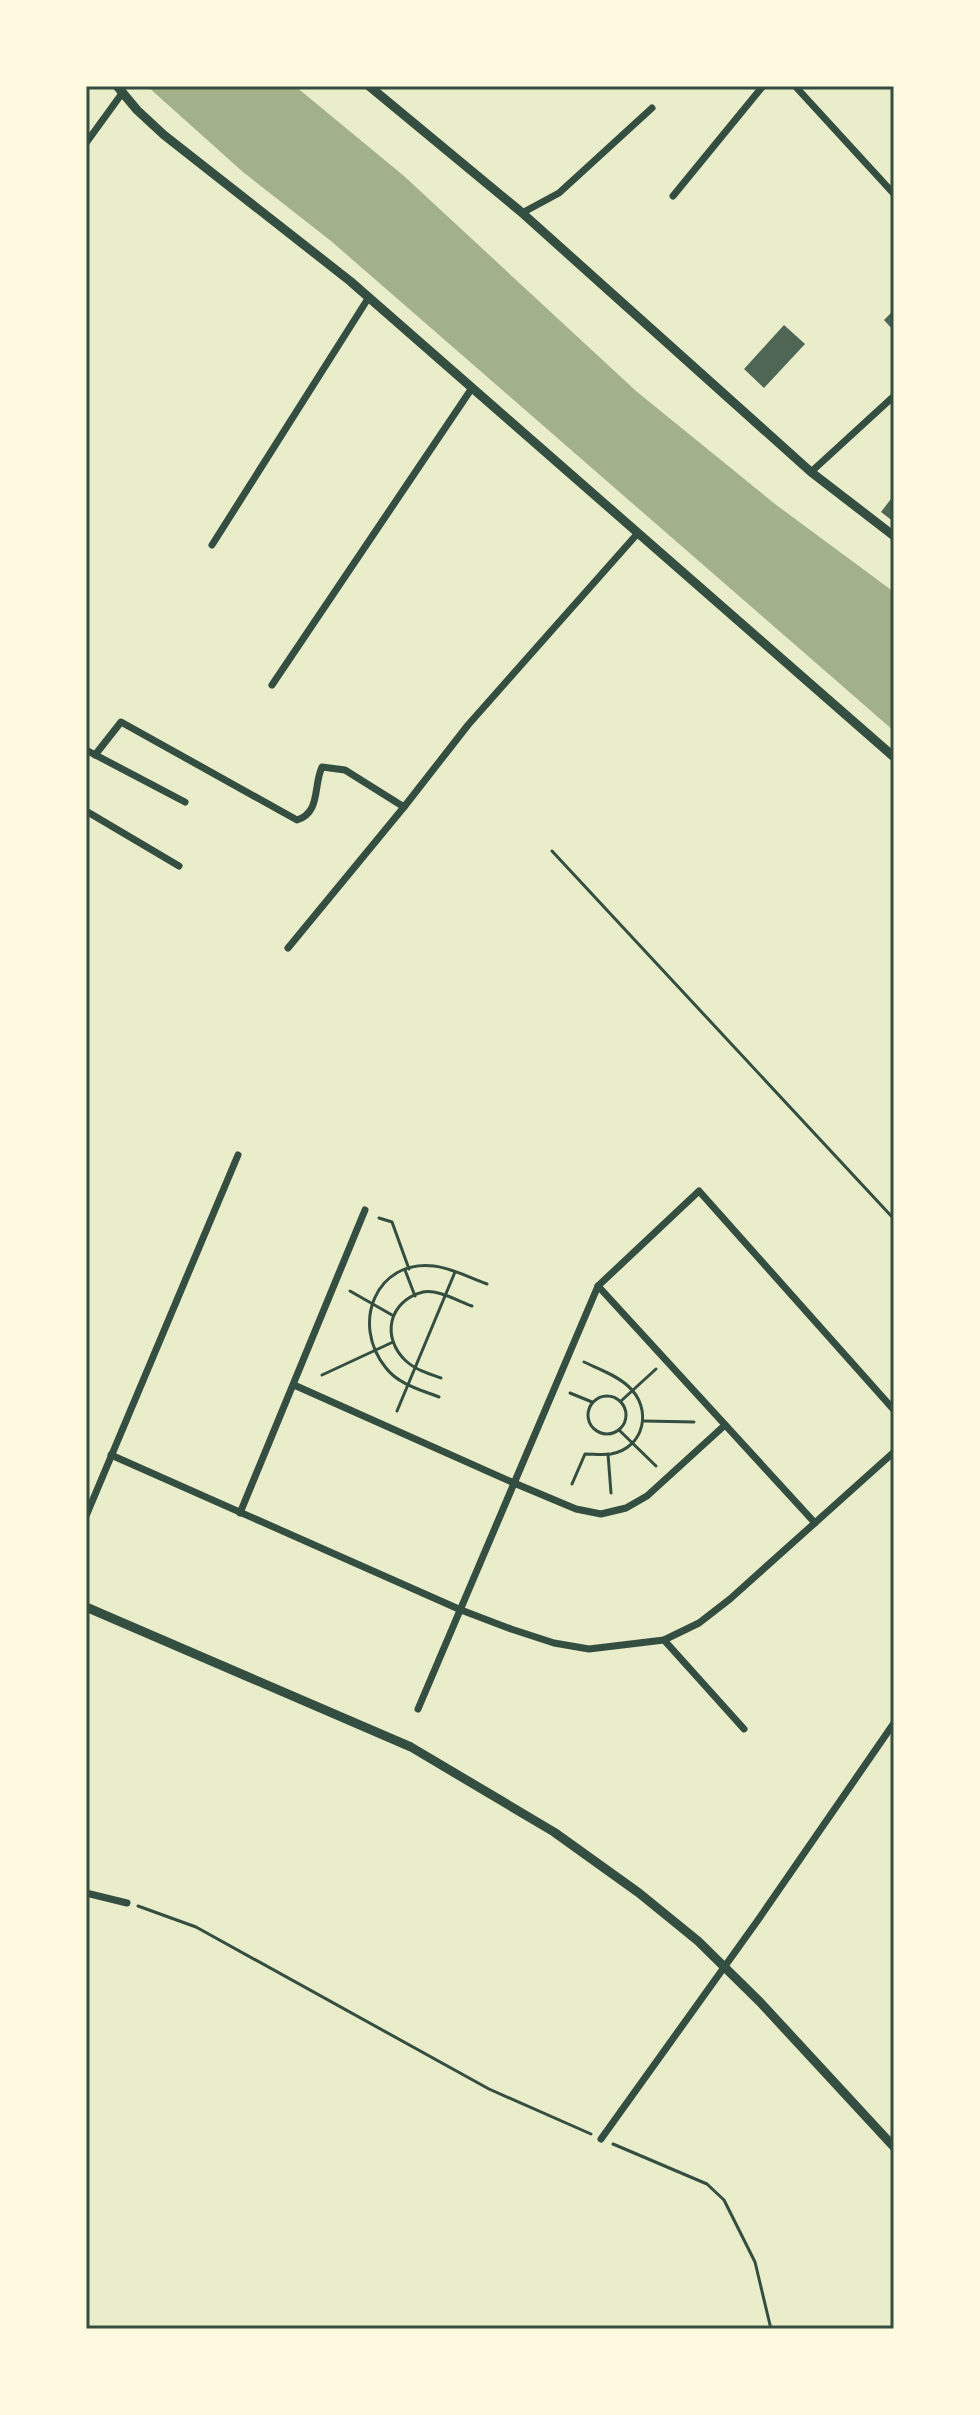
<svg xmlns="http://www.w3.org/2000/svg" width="980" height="2415" font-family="Roboto,sans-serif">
  <rect width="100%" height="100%" fill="#e9edc9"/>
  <!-- water -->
  <path fill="#a3b18a" d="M147 86H295L404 176 636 391 775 504 894 592V731L331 241 243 172Z"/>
  <!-- building -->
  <g fill="#4f6655">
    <path d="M894 310V331L884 320Z"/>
    <path d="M784 325 805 344 764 388 744 369Z"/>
    <path d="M894 495V522L881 512Z"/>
  </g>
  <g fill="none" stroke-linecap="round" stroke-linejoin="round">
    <!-- path -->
    <g stroke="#344e41" stroke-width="3">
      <path d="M552 851 894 1219"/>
      <path d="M379 1218 392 1222 409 1269"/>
      <path d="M405 1270 415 1296"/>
      <path d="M350 1291 392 1315"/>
      <path d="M322 1375 393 1342"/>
      <path d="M441 1378C429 1374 416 1370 406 1361 381 1338 388 1301 423 1292 437 1289 458 1301 472 1306"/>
      <path d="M570 1393 592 1402"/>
      <circle cx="607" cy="1415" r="19"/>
      <path d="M439 1397C421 1390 398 1384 386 1368 350 1324 376 1259 434 1266 452 1268 470 1278 487 1284"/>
      <path d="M621 1401 656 1369"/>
      <path d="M397 1411 455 1272"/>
      <path d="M644 1421 694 1422"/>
      <path d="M619 1430 656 1466"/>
      <path d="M608 1454 611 1493"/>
      <path d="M572 1484 585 1454C593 1454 603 1455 611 1454 645 1448 653 1408 628 1386 616 1375 599 1369 584 1362"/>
      <path d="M138 1906 196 1927 489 2089 591 2134"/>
      <path d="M613 2144 707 2184 724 2200 755 2262 771 2329"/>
    </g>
    <!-- minor -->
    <g stroke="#344e41" stroke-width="7">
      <path d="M795 86 894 194"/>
      <path d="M86 143 123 92"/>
      <path d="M673 196 763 86"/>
      <path d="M522 213 559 193 652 108"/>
      <path d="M811 472 894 396"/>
      <path d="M212 545 369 297"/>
      <path d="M272 685 472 388"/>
      <path d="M86 750 185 802"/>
      <path d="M95 755 121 722 297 820C321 812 313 786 322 767L345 770 404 807 468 725 638 533"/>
      <path d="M86 811 179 866"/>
      <path d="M288 948 404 807"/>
      <path d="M598 1286 815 1523"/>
      <path d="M294 1385 514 1483 576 1509 601 1514 626 1508 647 1496 725 1425"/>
      <path d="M111 1455 461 1610 511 1629 554 1643 589 1649 664 1640 699 1623 730 1599 894 1452"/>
      <path d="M240 1513 365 1210"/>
      <path d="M86 1516 238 1155"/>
      <path d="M664 1640 744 1729"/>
      <path d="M418 1709 598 1286 699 1191 894 1410"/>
      <path d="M86 1893 127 1903"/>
      <path d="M601 2139 758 1920 894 1723"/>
    </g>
    <!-- tertiary -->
    <g stroke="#344e41" stroke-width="9">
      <path d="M117 86 137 110 164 135 350 281 894 757"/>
      <path d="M369 86 520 211 811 472 894 536"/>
      <path d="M86 1607 411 1747 554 1832 639 1893 698 1941 760 2002 894 2147"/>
    </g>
  </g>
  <!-- border -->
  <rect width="980" height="2415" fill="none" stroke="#fefae0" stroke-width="176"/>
  <rect x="88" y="88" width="804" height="2239" fill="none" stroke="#344e41" stroke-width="3"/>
</svg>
